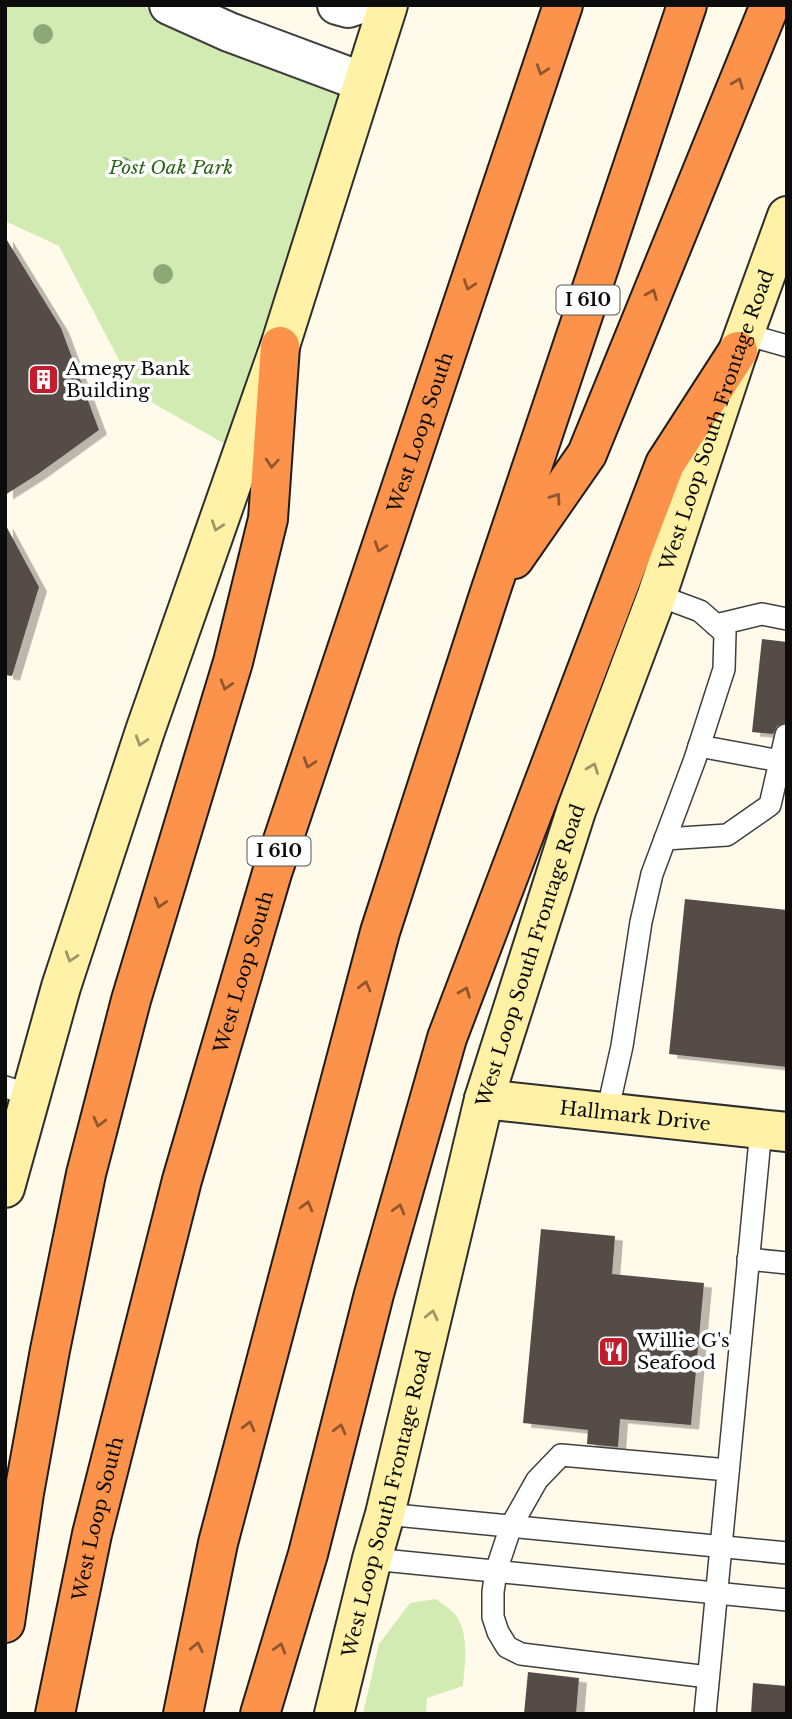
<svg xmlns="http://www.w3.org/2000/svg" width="792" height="1719" font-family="'Libre Baskerville',serif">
  <defs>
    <filter id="shadow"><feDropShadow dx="8" dy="4.5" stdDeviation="0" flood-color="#0004"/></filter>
  </defs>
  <rect width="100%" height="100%" fill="#fffaea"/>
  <!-- green -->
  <g fill="#d2ebb2">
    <path d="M5 5H140L344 86 225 444 137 394 59 246 5 221Z"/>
    <path d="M436 1599C441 1603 449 1608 454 1613 470 1632 465 1663 463 1686L427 1698 426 1714H363L379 1644 410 1603Z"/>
  </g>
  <!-- building -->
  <g fill="#554c47" filter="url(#shadow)">
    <path d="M5 237 61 328 99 430 38 474 5 495Z"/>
    <path d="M5 524 39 587 12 676 5 675Z"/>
    <path d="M762 639 787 642V722L777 726 773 734 752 732Z"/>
    <path d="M685 899 787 910V1067L669 1054Z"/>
    <path d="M541 1229 615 1236 612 1274 704 1283 691 1425 620 1419 618 1447 587 1444 588 1430 523 1423Z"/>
    <path d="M528 1672 579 1678 576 1714H524Z"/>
    <path d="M753 1683 787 1686V1714H751Z"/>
  </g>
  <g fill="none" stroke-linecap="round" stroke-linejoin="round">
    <defs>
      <g id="lane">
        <path d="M745 334 787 346"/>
        <path d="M716 625 762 614 787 619"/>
        <path d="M699 746 780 761"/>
        <path d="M665 839 727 835 770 805 786 735"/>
        <path d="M5 1087 31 1095"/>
        <path d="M607 1113 622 1046 641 922 652 874 695 759 724 669 725 633 700 611 657 595"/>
        <path d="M748 1259 787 1263"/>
        <path d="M385 1514 787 1553"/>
        <path d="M372 1559 787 1600"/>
        <path d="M708 1677 521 1654 507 1647 498 1632 493 1617V1592L496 1571 511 1526 537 1480 561 1455 728 1470"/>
        <path d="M705 1714 761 1129"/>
      </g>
      <g id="street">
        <path d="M169 5 229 32 363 82"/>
        <path d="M337 5 348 8 357 5"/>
      </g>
      <g id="secondary">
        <path id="s1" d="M484 1099 787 1132"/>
        <path d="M5 1188 61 987 145 731 280 346 388 5"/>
        <path id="s2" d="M334 1714 372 1559 385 1514 484 1099 576 811 657 595 738 351 787 216"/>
      </g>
      <g id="highway">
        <path d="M514 559 587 454 770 5"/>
        <path d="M5 1623 24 1493 50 1350 86 1174 131 1000 233 662 268 519 280 346"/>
        <path id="s3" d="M55 1714 92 1534 182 1180 272 873 563 5"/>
        <path d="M183 1714 218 1543 380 932 489 595 687 5"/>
        <path d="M260 1714 308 1554 374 1294 447 1038 665 464 738 351"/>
      </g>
    </defs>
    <!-- lane casing -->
    <use href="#lane" stroke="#3f3f3f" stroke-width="24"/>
    <!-- street casing -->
    <use href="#street" stroke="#3f3f3f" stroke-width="42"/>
    <!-- secondary casing -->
    <use href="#secondary" stroke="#2e2e2e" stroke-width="42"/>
    <!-- highway casing -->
    <use href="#highway" stroke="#1d1d1d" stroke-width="42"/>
    <!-- lane -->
    <use href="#lane" stroke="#fff" stroke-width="21"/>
    <!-- street -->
    <use href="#street" stroke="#fff" stroke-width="38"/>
    <!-- secondary -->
    <use href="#secondary" stroke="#fff1a5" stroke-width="38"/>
    <!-- highway -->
    <use href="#highway" stroke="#fd934a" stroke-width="38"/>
  </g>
  <!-- trees -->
  <g fill="#8ca977">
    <circle cx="43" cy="34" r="10"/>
    <circle cx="123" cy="167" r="10"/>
    <circle cx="163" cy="274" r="10"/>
  </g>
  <!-- one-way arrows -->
  <defs><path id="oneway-chevron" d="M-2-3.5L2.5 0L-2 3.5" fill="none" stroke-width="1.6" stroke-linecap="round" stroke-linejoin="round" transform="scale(1.75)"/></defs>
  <g stroke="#91562e">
    <use href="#oneway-chevron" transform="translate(542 70) rotate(109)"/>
    <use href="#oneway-chevron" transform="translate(738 83) rotate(-68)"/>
    <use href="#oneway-chevron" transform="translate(469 285) rotate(109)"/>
    <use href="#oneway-chevron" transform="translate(652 294) rotate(-68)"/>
    <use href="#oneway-chevron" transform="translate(272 463) rotate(94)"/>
    <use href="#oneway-chevron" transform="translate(556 498) rotate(-55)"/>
    <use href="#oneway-chevron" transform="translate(380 547) rotate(109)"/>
    <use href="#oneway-chevron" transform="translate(226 685) rotate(107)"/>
    <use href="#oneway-chevron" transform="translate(309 763) rotate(108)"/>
    <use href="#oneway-chevron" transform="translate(160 903) rotate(107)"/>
    <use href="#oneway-chevron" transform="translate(365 986) rotate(-75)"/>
    <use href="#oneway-chevron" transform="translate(465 992) rotate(-69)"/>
    <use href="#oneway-chevron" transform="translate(99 1122) rotate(104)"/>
    <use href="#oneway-chevron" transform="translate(307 1206) rotate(-75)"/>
    <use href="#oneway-chevron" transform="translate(399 1209) rotate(-74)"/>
    <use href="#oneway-chevron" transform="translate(249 1426) rotate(-75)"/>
    <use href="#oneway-chevron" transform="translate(340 1429) rotate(-76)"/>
    <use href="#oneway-chevron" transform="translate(197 1647) rotate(-78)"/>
    <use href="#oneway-chevron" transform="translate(280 1648) rotate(-73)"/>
  </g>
  <g stroke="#9e9568">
    <use href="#oneway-chevron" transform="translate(217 526) rotate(109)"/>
    <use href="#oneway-chevron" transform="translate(141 741) rotate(108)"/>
    <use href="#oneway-chevron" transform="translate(593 768) rotate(-69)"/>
    <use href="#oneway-chevron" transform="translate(71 957) rotate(108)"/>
    <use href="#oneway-chevron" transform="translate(432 1315) rotate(-77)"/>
  </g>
  <!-- icons -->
  <defs>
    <symbol id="building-square" viewBox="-11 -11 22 22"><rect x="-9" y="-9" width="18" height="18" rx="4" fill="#c31c2c" stroke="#fff"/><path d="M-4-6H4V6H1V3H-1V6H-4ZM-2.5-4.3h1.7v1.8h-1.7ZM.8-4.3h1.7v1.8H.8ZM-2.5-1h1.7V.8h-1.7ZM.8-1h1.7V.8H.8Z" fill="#fff"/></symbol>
    <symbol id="restaurant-square" viewBox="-11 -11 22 22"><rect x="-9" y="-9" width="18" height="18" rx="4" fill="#c31c2c" stroke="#fff"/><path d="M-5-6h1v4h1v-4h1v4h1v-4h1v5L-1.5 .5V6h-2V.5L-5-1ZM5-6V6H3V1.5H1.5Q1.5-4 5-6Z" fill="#fff"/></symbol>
  </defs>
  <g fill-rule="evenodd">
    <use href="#building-square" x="26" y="362" width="35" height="35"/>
    <use href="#restaurant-square" x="596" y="1334" width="35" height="35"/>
  </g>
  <g text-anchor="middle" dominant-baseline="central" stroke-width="7" stroke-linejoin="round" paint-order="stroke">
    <!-- shield labels -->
    <g fill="#fff" stroke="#555" stroke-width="2">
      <rect x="556.5" y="285.5" width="63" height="29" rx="5"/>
      <rect x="247.5" y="836.5" width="63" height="29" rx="5"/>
    </g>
    <g font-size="18" font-weight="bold" fill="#0c0c0c">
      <text x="588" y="300">I 610</text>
      <text x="279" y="851">I 610</text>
    </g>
    <!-- park labels -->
    <g font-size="19" font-style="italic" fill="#2d6619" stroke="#fff">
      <text x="171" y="167">Post Oak Park</text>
    </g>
    <!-- poi labels -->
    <g font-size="19" fill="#0c0c0c" stroke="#fff" text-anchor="start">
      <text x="66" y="368">Amegy Bank<tspan x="66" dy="22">Building</tspan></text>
      <text x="637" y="1340">Willie G's<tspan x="637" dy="22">Seafood</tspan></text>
    </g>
    <!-- street labels -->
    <g font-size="19" fill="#0c0c0c" stroke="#fff">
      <text stroke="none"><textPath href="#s2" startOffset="1351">West Loop South Frontage Road</textPath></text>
      <text stroke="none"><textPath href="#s3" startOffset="1334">West Loop South</textPath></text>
      <text stroke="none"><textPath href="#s2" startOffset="784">West Loop South Frontage Road</textPath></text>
      <text stroke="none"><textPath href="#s3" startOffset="766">West Loop South</textPath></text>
      <text stroke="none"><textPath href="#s1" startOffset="152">Hallmark Drive</textPath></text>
      <text stroke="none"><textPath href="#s2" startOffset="217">West Loop South Frontage Road</textPath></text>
      <text stroke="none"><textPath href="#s3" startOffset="200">West Loop South</textPath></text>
    </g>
  </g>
  <!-- border -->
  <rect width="792" height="1719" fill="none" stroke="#0c0c0c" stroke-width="14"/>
</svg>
